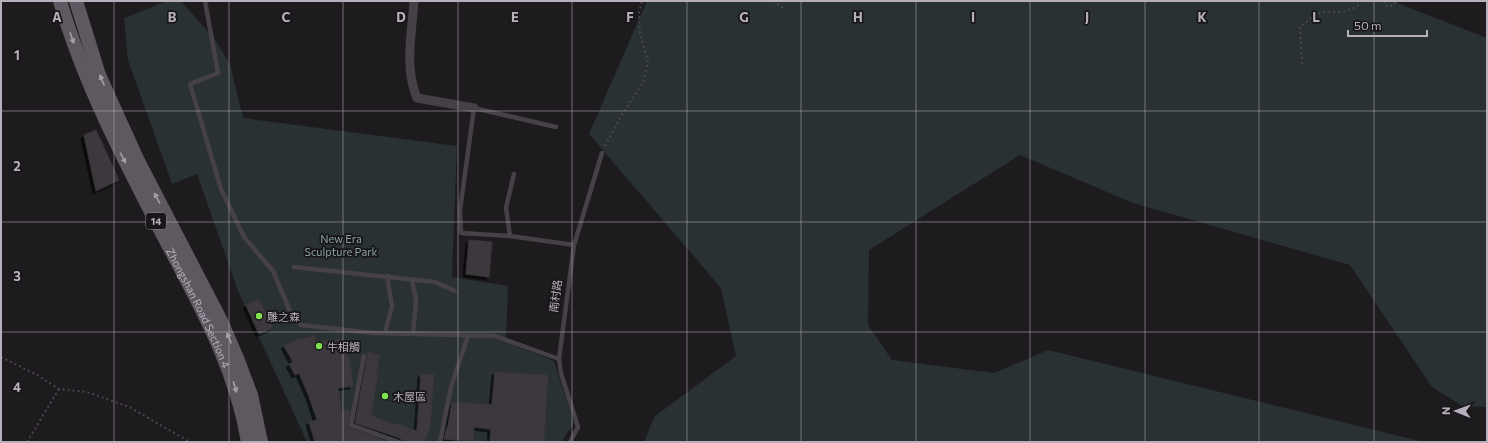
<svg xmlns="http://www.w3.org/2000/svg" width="1488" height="443" font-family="Commissioner,'Noto Sans TC',sans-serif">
  <defs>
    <filter id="shadow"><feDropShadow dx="-3" dy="3" stdDeviation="0" flood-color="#0009"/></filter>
  </defs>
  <rect width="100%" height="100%" fill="#1d1b1d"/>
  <!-- green -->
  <g fill="#293132">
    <path d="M167 1H181L216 41 230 64 243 118 457 146 452 277 508 286 506 342 554 361 574 423 561 442H307L238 291 197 174 172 184 128 60 124 18Z"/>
    <path d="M647 1H1392L1487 38V407L1462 406 1432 387 1350 265 1133 203 1020 155 869 250 868 325 892 360 994 373 1048 350 1424 442H644L654 417 736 356 721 288 589 134Z"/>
  </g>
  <!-- building -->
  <g fill="#3c383c" stroke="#393539" filter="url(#shadow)">
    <path d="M96 130 119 180 96 191 84 135Z"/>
    <path d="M469 240 492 242 489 277 466 274Z"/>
    <path d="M259 299 273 328 259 334 246 305Z"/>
    <path d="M315 336 316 342 344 339 347 357 349 356 353 386 338 388 341 411 350 410 348 427 388 442H315L309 422 317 420 309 396 299 373 295 375 289 364 293 362 284 346 296 340Z"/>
    <path d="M368 352 380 355 376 374H378L371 415 393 425 394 423 417 431 421 374H434L430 428 424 442H403L400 438 355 423Z"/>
    <path d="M495 372 548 375 544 442H490L491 429 474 427 473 441 444 439 447 427H448L452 402 492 405Z"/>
  </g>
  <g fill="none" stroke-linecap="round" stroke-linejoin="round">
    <!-- path -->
    <g stroke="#4b464d" stroke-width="2" stroke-dasharray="2 3" stroke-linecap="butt">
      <path d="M773 1 786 10"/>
      <path d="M1384 1 1386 6 1390 7 1398 1"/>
      <path d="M1302 64 1300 27 1312 17 1323 12H1340L1357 7 1360 1"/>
      <path d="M605 146 621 116 643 83 648 62 640 33 639 13 642 1"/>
      <path d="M1 357 37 375 59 389 87 392 129 407 190 442"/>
      <path d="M27 442 59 389"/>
    </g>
    <!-- lane -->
    <g stroke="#464146" stroke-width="4.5">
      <path d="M205 1 218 73 190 84 221 189 244 237 273 271 290 311 301 325 374 333 495 336 559 359"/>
      <path d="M556 127 474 108 460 210 461 233 510 236 574 245"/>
      <path d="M510 236 506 208 514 174"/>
      <path d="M294 267 435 282 455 291"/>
      <path d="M412 280 416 300 413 334"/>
      <path d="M385 333 392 306 387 276"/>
      <path d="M364 356 351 425 399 442"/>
      <path d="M440 442 451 387 468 336"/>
      <path d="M570 442 578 427 561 373 559 359 574 245 602 153"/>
    </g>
    <!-- street -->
    <path stroke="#464146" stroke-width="9" d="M414 1C412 33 404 67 417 98L474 108"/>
    <!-- primary -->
    <g stroke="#5e5960" stroke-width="14">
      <path id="s1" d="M60 1C84 83 123 158 162 233 198 302 235 364 248 442"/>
      <path d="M76 1 99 75 137 159 221 321 237 358 251 395 261 442"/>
    </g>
  </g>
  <!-- one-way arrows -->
  <defs><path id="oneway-solid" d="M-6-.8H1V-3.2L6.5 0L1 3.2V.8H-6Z"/></defs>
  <g fill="#a59ea9">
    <use href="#oneway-solid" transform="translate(72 38) rotate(71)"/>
    <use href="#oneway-solid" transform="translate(102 80) rotate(-113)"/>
    <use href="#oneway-solid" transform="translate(123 158) rotate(63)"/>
    <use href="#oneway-solid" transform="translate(157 198) rotate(-118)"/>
    <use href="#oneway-solid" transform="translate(229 338) rotate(-113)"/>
    <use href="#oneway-solid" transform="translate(235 387) rotate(73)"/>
  </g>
  <!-- grid -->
  <path fill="none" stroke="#b7afbb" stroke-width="1" stroke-opacity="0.55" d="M114 1V442M229 1V442M343 1V442M458 1V442M572 1V442M687 1V442M801 1V442M916 1V442M1030 1V442M1145 1V442M1259 1V442M1374 1V442M1 111H1487M1 222H1487M1 332H1487"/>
  <!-- markers -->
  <g fill="#80df51" stroke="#181618" stroke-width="1.5">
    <circle cx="259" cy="316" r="4"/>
    <circle cx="319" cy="346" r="4"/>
    <circle cx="385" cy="396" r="4"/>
  </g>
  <g text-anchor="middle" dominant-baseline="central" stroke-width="3.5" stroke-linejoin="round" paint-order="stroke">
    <!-- shield labels -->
    <rect fill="#181618" stroke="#87818a" stroke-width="1" x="146" y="213" width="20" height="16" rx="3"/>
    <g font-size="10" font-weight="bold" fill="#b7afbb">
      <text x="156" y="221">14</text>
    </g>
    <!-- park labels -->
    <g font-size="11" fill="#88a2a3" stroke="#181618">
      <text x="341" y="238">New Era<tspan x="341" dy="13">Sculpture Park</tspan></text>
    </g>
    <!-- street labels -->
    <g font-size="11" fill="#b7afbb" stroke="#181618">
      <text transform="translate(555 296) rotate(-82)">南村路</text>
      <text stroke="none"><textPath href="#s1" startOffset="337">Zhongshan Road Section 4</textPath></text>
    </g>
    <!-- poi labels -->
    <g font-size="11" fill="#b7afbb" stroke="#181618" text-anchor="start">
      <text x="267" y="316">雕之森</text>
      <text x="327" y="346">牛相觸</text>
      <text x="393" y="396">木屋區</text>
    </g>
  </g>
  <g font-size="13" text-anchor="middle" font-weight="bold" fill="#b7afbb" stroke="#181618" stroke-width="3.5" stroke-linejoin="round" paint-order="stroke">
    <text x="57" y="22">A</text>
    <text x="172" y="22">B</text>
    <text x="286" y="22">C</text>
    <text x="401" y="22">D</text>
    <text x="515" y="22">E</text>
    <text x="630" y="22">F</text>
    <text x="744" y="22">G</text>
    <text x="858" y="22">H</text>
    <text x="973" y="22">I</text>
    <text x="1087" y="22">J</text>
    <text x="1202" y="22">K</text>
    <text x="1316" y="22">L</text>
    <text x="17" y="60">1</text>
    <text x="17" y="171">2</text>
    <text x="17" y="281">3</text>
    <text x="17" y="392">4</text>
  </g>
  <!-- border -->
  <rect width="1488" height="443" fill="none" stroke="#b7afbb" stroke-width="4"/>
  <!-- north arrow -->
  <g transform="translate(1456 411) rotate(271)" stroke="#181618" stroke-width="3" paint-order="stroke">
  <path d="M0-3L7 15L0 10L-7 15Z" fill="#b7afbb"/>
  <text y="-6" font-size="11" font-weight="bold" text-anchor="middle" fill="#b7afbb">N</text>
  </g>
  <!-- scale -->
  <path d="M1348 30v6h79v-6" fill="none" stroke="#b7afbb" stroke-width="2"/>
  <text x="1354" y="30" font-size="12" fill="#b7afbb" stroke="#181618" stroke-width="3" paint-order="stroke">50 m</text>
</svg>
